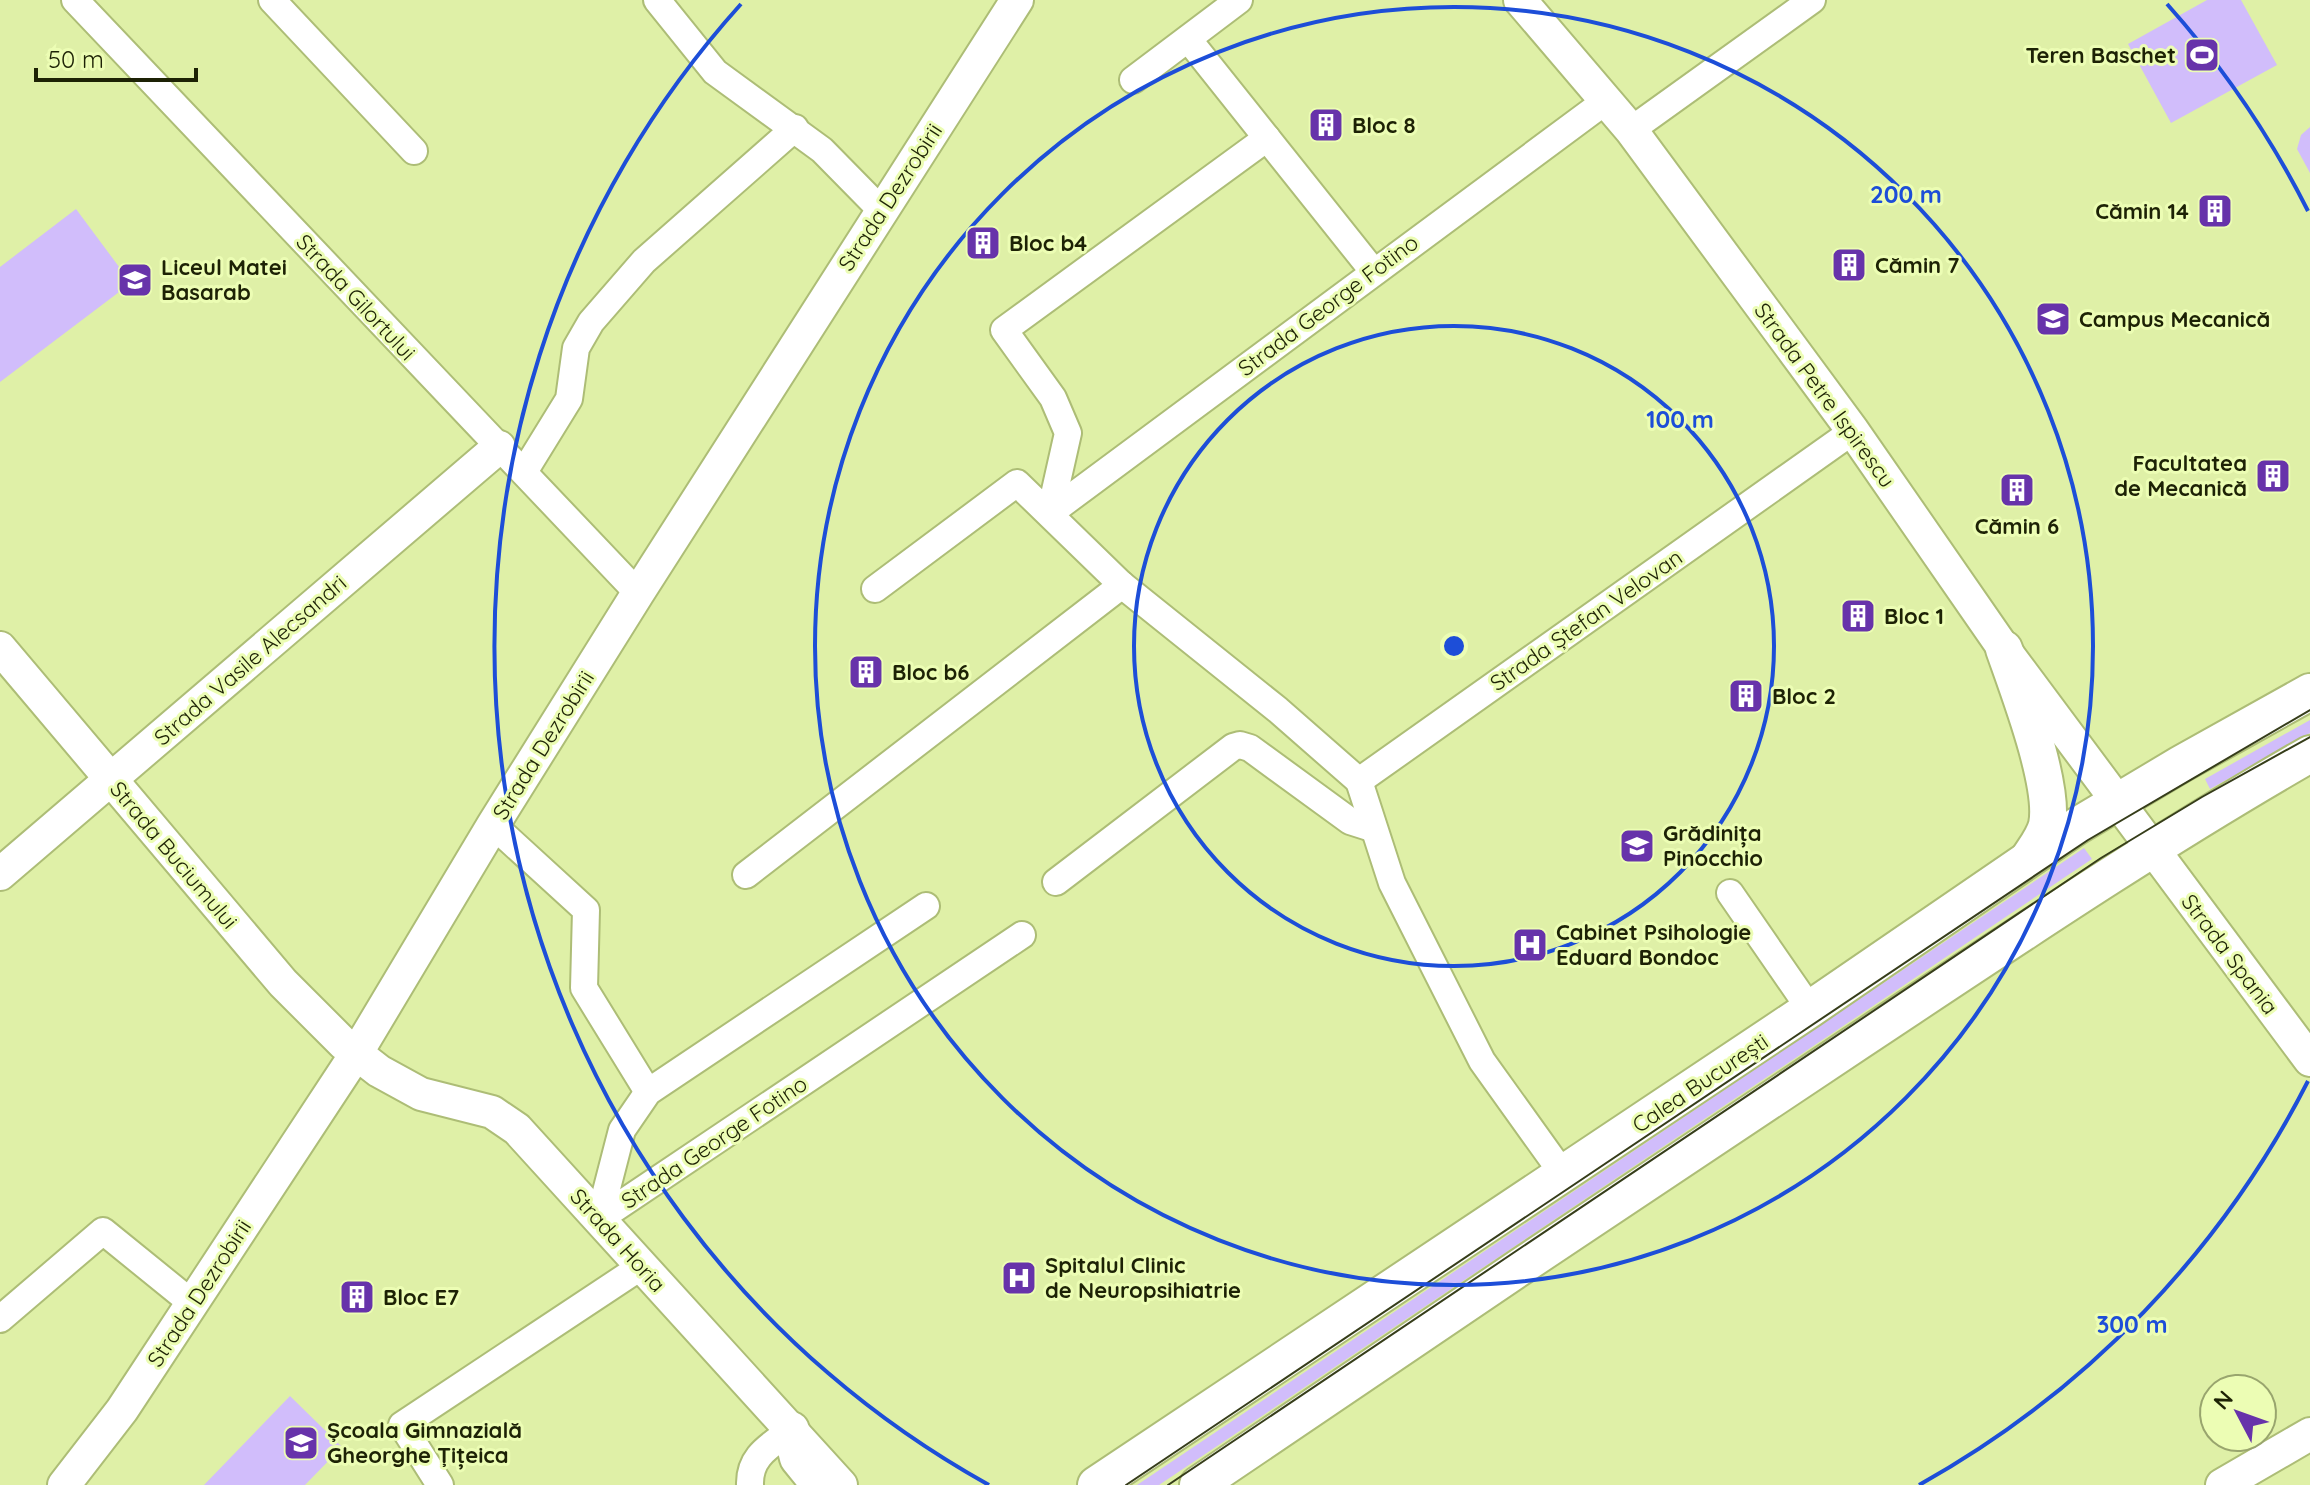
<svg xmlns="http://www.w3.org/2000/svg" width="2310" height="1485" font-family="Quicksand,sans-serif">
  <rect width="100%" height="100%" fill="#dff0a7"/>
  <!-- green -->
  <g fill="#d1bdfb">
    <path d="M2207 0H2241L2277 65 2171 123 2128 44Z"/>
    <path d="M2310 127V173L2297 149 2301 135Z"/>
    <path d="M76 209 131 283 0 382V267Z"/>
    <path d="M2310 720V733L2210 789 2205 779Z"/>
    <path d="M2084 848 2092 859 1159 1485H1137Z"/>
    <path d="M290 1396 342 1447 305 1485H204Z"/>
  </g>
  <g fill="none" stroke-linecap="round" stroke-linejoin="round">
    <defs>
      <g id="minor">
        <path d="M75 0 638 593"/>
        <path d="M272 0 414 151"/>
        <path d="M657 0 715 72 822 150 881 210"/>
        <path d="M1188 39 1373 271"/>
        <path d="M1133 80 1239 0"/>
        <path d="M1631 130 1812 0"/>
        <path d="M524 472 569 399 576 348 591 322 644 261 795 128"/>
        <path d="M1050 513 1607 100"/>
        <path d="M1050 513 1068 433 1053 398 1004 330 1267 138"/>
        <path d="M875 589 1017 483 1122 585 1278 710 1359 781"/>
        <path d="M1359 781 1853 431"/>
        <path d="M1359 781 1392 883 1482 1061 1563 1174"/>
        <path d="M493 825 586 910 584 988 648 1092"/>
        <path d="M746 875 1122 585"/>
        <path d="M1056 882 1233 747 1240 745 1250 748 1350 821 1372 828"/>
        <path d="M1730 893 1810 1009"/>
        <path d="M599 1219 1022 935"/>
        <path d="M599 1219 622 1130 648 1092 926 906"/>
        <path d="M0 1319 103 1231 193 1304"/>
        <path d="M440 1485 402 1425 642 1266"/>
        <path d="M750 1485C749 1456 770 1446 791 1430"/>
      </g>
      <g id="tertiary">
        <path d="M1520 0 1631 130 1853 431 2004 649 2310 1060"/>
        <path d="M0 648 283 983 343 1043 379 1071 421 1094 492 1112 517 1129 841 1485"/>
        <path d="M0 874 499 447"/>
        <path d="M64 1485 122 1410 356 1054 493 825 638 593 1017 0"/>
        <path d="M2222 1485 2310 1434"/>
      </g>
      <g id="secondary">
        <path d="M2004 649C2018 689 2055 785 2047 825 2044 837 2036 847 2029 858"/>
        <path d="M791 1430 798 1458 820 1485"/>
        <path d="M1096 1485 1810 1009 2077 826 2181 764 2310 692"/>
        <path d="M1198 1485C1415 1337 1634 1190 1853 1045 2004 945 2153 844 2310 754"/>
      </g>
    </defs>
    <!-- minor casing -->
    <use href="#minor" stroke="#adbd76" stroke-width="30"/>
    <!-- tertiary casing -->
    <use href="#tertiary" stroke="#adbd76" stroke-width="36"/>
    <!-- secondary casing -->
    <use href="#secondary" stroke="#adbd76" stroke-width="40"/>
    <!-- minor -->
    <use href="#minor" stroke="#fff" stroke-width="26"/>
    <!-- tertiary -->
    <use href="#tertiary" stroke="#fff" stroke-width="32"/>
    <!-- secondary -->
    <use href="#secondary" stroke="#fff" stroke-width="36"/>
    <!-- tram -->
    <g stroke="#363d1a" stroke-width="2">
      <path d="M1126 1485 2088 840 2310 710"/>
      <path d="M1168 1485 2101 858 2202 797 2310 737"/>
    </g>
  </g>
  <!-- distance rings -->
  <g fill="none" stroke="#1d4ed8" stroke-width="4">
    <circle cx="1454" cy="646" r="320"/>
    <circle cx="1454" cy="646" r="639"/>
    <path d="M2308 1081A959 959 0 0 1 1919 1485M989 1485A959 959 0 0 1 741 4M2167 4A959 959 0 0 1 2308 211"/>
  </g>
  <!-- icons -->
  <defs>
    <symbol id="stadium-square" viewBox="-11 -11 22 22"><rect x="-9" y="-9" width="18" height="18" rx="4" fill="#6733aa" stroke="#ecfdb4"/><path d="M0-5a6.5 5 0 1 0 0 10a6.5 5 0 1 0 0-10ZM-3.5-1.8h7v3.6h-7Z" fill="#fff"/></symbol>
    <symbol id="building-square" viewBox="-11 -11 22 22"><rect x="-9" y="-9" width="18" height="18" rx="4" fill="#6733aa" stroke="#ecfdb4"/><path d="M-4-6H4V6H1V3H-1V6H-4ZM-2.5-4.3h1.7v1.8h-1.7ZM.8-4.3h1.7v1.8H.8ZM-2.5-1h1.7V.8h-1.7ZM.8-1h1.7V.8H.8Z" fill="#fff"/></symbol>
    <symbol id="school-square" viewBox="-11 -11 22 22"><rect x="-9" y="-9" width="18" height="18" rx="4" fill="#6733aa" stroke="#ecfdb4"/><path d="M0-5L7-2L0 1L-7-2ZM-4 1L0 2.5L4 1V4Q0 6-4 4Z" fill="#fff"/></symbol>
    <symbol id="university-square" viewBox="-11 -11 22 22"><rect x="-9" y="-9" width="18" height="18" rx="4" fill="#6733aa" stroke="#ecfdb4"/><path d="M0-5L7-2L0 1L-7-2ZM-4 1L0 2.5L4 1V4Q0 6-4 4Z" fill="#fff"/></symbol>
    <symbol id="hospital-square" viewBox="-11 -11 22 22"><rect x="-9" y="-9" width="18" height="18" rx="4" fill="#6733aa" stroke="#ecfdb4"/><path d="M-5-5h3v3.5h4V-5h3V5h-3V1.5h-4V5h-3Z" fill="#fff"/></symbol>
  </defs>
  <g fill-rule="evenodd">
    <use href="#stadium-square" x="2182" y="35" width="40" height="40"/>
    <use href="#building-square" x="1306" y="105" width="40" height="40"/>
    <use href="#building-square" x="2195" y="191" width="40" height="40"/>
    <use href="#building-square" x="963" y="223" width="40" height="40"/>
    <use href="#building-square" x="1829" y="245" width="40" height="40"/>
    <use href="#school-square" x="115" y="260" width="40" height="40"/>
    <use href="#university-square" x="2033" y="299" width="40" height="40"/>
    <use href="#building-square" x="2253" y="456" width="40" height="40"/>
    <use href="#building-square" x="1997" y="470" width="40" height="40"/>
    <use href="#building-square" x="1838" y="596" width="40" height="40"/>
    <use href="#building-square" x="846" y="652" width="40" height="40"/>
    <use href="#building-square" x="1726" y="676" width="40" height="40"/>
    <use href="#school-square" x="1617" y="826" width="40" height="40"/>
    <use href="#hospital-square" x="1510" y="925" width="40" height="40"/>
    <use href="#hospital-square" x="999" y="1258" width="40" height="40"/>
    <use href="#building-square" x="337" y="1277" width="40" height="40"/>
    <use href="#school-square" x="281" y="1423" width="40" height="40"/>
  </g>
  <g text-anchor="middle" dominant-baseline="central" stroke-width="6" stroke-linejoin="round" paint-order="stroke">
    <!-- poi labels -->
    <g font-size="22" font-weight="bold" fill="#1d2205" stroke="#ecfdb4" text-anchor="start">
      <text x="2176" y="55" text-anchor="end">Teren Baschet</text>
      <text x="1352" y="125">Bloc 8</text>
      <text x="2189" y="211" text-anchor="end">Cămin 14</text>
      <text x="1009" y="243">Bloc b4</text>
      <text x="1875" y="265">Cămin 7</text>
      <text x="161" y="267">Liceul Matei<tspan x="161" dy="25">Basarab</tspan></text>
      <text x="2079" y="319">Campus Mecanică</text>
      <text x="2247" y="463" text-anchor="end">Facultatea<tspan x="2247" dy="25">de Mecanică</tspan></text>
      <text x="2017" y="526" text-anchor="middle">Cămin 6</text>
      <text x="1884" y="616">Bloc 1</text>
      <text x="892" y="672">Bloc b6</text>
      <text x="1772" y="696">Bloc 2</text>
      <text x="1663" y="833">Grădinița<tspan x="1663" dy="25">Pinocchio</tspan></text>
      <text x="1556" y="932">Cabinet Psihologie<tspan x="1556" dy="25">Eduard Bondoc</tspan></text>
      <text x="1045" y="1265">Spitalul Clinic<tspan x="1045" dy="25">de Neuropsihiatrie</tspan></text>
      <text x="383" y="1297">Bloc E7</text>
      <text x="327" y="1430">Școala Gimnazială<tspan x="327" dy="25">Gheorghe Țițeica</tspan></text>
    </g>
    <!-- street labels -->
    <g font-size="22" fill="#1d2205" stroke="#ecfdb4">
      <text transform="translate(890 197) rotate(-57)">Strada Dezrobirii</text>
      <text transform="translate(356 297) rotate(47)">Strada Gilortului</text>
      <text transform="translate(1328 305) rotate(-37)">Strada George Fotino</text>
      <text transform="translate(1825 395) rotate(54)">Strada Petre Ispirescu</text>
      <text transform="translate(1586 620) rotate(-35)">Strada Ștefan Velovan</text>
      <text transform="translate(250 660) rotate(-41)">Strada Vasile Alecsandri</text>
      <text transform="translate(543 745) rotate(-58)">Strada Dezrobirii</text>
      <text transform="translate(174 855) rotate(50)">Strada Buciumului</text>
      <text transform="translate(2230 954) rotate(53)">Strada Spania</text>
      <text transform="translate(1700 1083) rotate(-34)">Calea București</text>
      <text transform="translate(714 1142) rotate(-34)">Strada George Fotino</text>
      <text transform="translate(618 1240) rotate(48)">Strada Horia</text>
      <text transform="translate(199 1293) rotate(-57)">Strada Dezrobirii</text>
    </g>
  </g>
  <circle cx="1454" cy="646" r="12" fill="#1d4ed8" stroke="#ecfdb4" stroke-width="4"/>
  <g font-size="24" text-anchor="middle" font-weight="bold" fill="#1d4ed8" stroke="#ecfdb4" stroke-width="6" stroke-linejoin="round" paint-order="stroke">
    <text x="1906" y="203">200 m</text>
    <text x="1680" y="428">100 m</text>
    <text x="2132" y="1333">300 m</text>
  </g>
  <!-- north arrow -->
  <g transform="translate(2238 1413) rotate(311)"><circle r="38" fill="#ecfdb4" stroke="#99a56e" stroke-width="2"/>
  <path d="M0-6L14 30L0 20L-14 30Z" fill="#6733aa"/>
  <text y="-12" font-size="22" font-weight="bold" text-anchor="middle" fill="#1d2205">N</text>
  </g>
  <!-- scale -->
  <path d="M36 68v12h160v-12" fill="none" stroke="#1d2205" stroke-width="4"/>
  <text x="48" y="68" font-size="24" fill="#1d2205" stroke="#ecfdb4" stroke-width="6" paint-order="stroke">50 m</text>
</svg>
